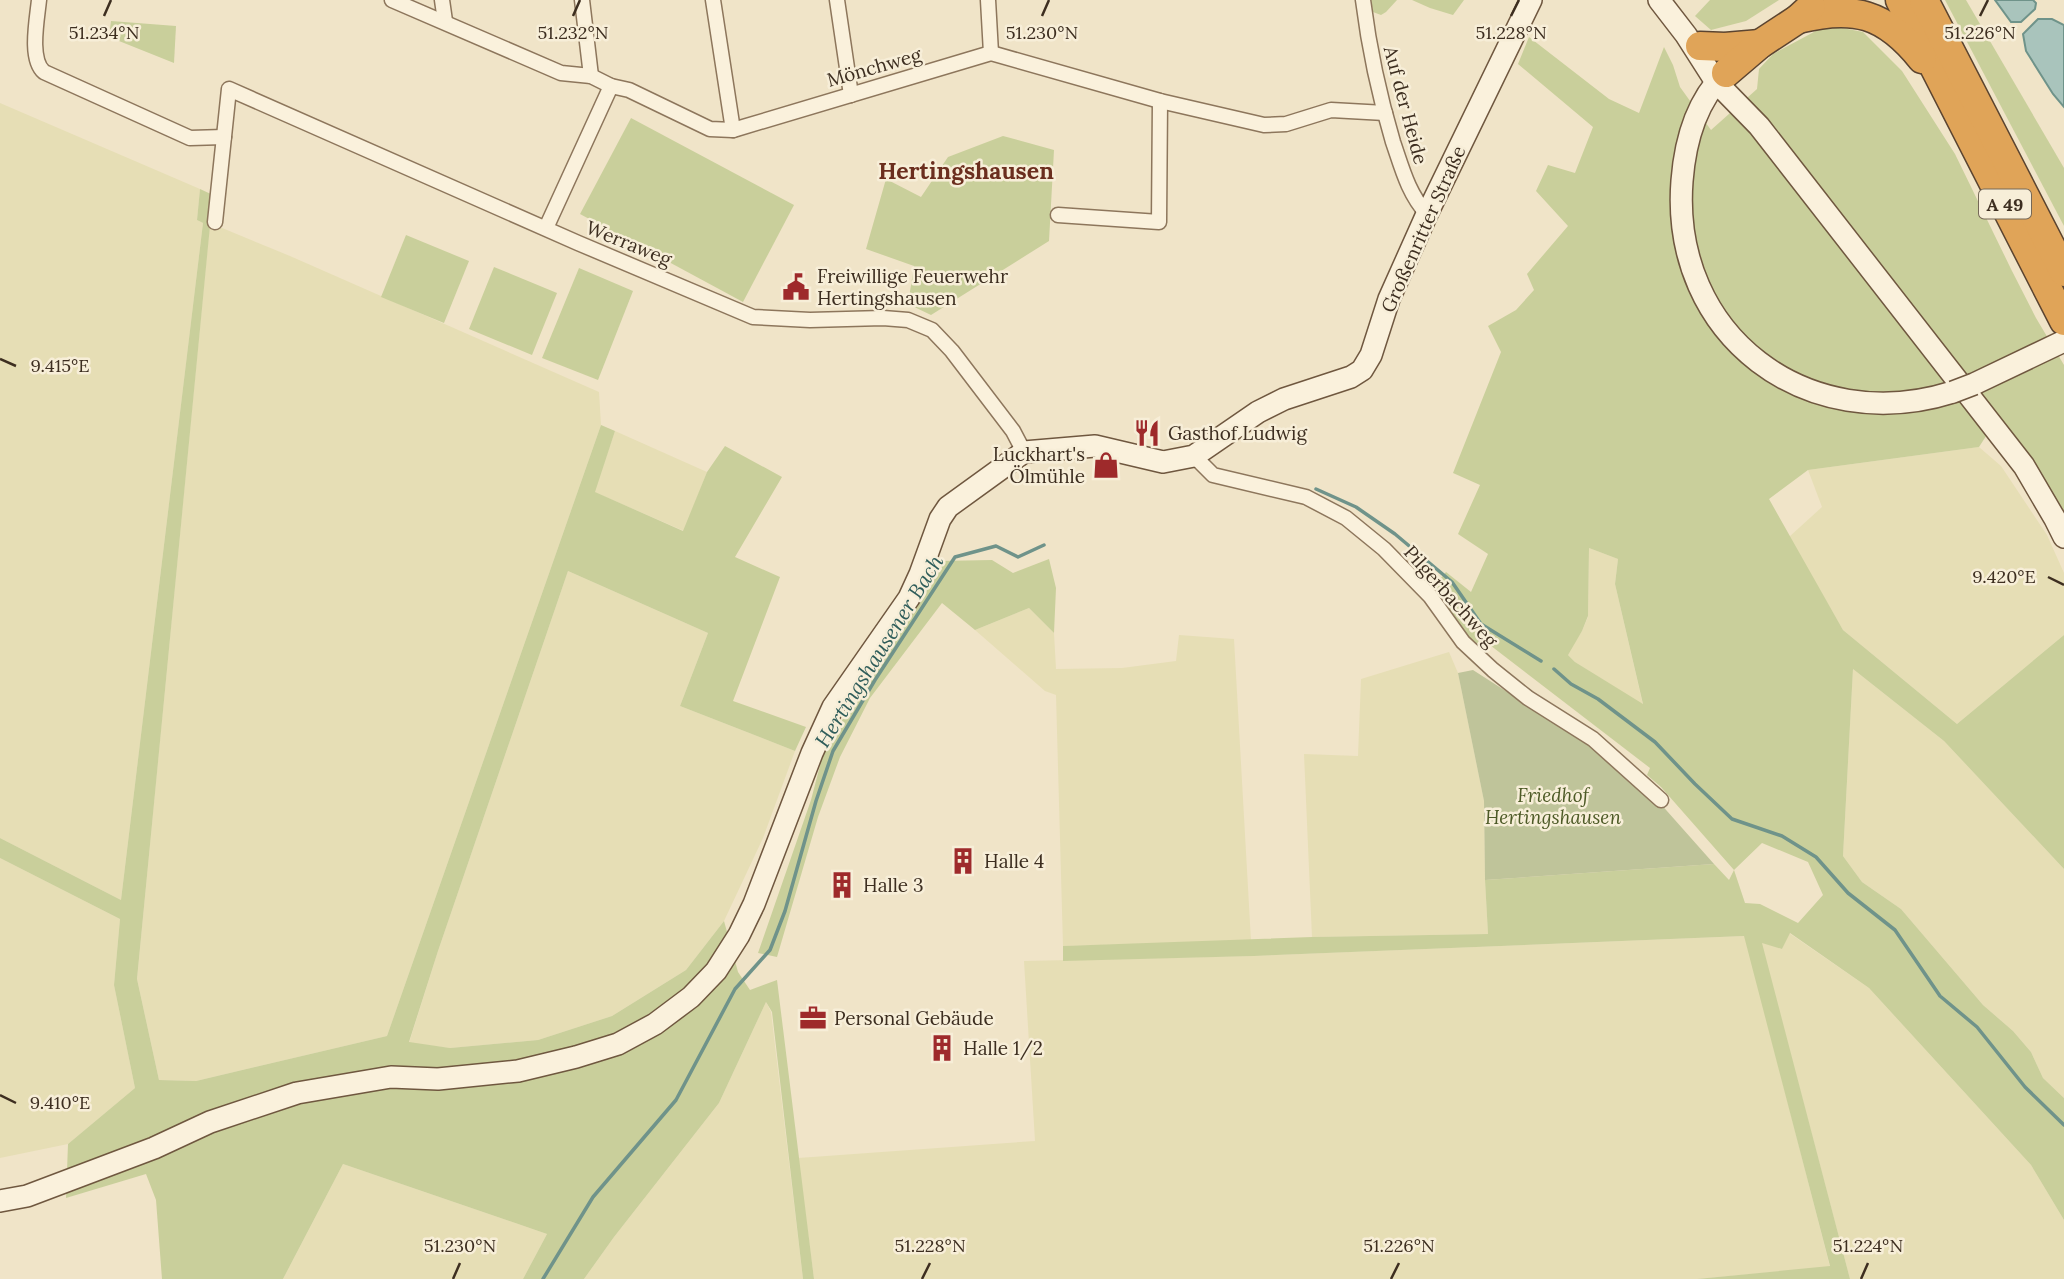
<svg xmlns="http://www.w3.org/2000/svg" width="2064" height="1279" font-family="Lora,serif">
  <rect width="100%" height="100%" fill="#f0e4c8"/>
  <!-- farmland -->
  <g fill="#e6deb5">
    <path d="M0 103 200 189 197 220 203 223 121 900 0 838Z"/>
    <path d="M210 223 290 256 599 392 601 425 387 1036 196 1081 159 1080 137 979Z"/>
    <path d="M615 431 707 472 684 531 594 492Z"/>
    <path d="M1979 447 2001 466 2047 535 2064 573V635L1957 724 1843 630 1789 537 1822 507 1808 470Z"/>
    <path d="M1589 548 1618 559 1615 584 1643 705 1575 662 1567 654 1582 631 1588 617Z"/>
    <path d="M568 571 708 633 680 706 795 751 763 838 724 921 686 970 612 1016 538 1040 450 1048 409 1043 438 951Z"/>
    <path d="M1029 608 1054 633 1056 669 1122 668 1176 661 1179 635 1234 639 1251 941 1063 946 1056 695 1045 691 975 630Z"/>
    <path d="M1449 652 1458 673 1484 801 1485 880 1488 934 1312 937 1304 754 1358 756 1361 679Z"/>
    <path d="M1853 669 1944 741 2064 869V1098L2043 1078 2031 1052 2013 1031 1983 1005 1901 909 1862 882 1843 856Z"/>
    <path d="M0 858 120 919 114 985 135 1088 68 1144 0 1158Z"/>
    <path d="M1789 933 1869 988 2031 1165 2064 1220V1279H1850L1761 942 1782 949Z"/>
    <path d="M1745 936 1830 1267 1697 1279H814L798 1158 1035 1141 1024 961 1254 956Z"/>
    <path d="M766 1002 771 1012 803 1279H584L614 1237 719 1103Z"/>
    <path d="M343 1164 547 1234 523 1279H283Z"/>
  </g>
  <!-- green -->
  <g fill="#c9cf9b" fill-rule="evenodd">
    <path d="M1371 0H1397L1386 12 1381 15 1373 12Z"/>
    <path d="M1412 0H1464L1453 15 1430 8Z"/>
    <path d="M1710 0H1779L1746 21 1711 30 1695 16Z"/>
    <path d="M1945 0H1966L2064 168V226Z"/>
    <path d="M111 21 176 26 174 63 109 37Z"/>
    <path d="M1827 25 1863 32 1902 71 1955 154 2012 271 2036 318 2064 365V517L2041 472 1999 416 1979 447 1808 470 1769 499 1843 630 1957 724 2064 635V869L1944 741 1853 669 1843 856 1862 882 1901 909 1983 1005 2013 1031 2031 1052 2043 1078 2064 1098V1220L2031 1165 1869 988 1790 933 1782 949 1762 943 1850 1279H1697L1830 1266 1744 936 1254 956 1063 961V946L1312 937 1488 934 1485 880 1714 864 1729 880 1734 870 1661 787 1647 775 1650 768 1486 642 1474 644 1432 589 1446 572 1471 592 1488 554 1458 534 1480 485 1453 473 1501 352 1488 326 1516 310 1534 290 1527 274 1568 226 1536 191 1548 165 1575 173 1593 127 1518 64 1529 37 1609 99 1639 113 1664 47 1673 65 1680 87 1711 130 1757 89 1759 69 1773 54ZM1589 548 1618 559 1615 584 1643 704 1575 662 1568 655 1582 631 1588 616ZM1762 843 1808 862 1823 895 1798 923 1760 904 1745 903 1734 870Z"/>
    <path d="M631 118 794 205 743 302 580 214Z"/>
    <path d="M1003 136 1054 150 1049 241 931 315 908 304 914 266 866 249 886 179 921 197 948 157Z"/>
    <path d="M200 189 213 195 137 979 159 1080 196 1081 387 1036 601 425 615 431 595 492 683 531 707 472 725 446 782 477 735 557 780 577 733 701 806 727 795 751 680 706 708 633 568 571 438 951 409 1042 450 1048 538 1040 612 1016 686 970 724 921 738 972 750 990 777 980 814 1279H803L772 1012 766 1002 719 1103 614 1237 584 1279H523L547 1234 343 1164 283 1279H162L156 1200 146 1174 66 1198 68 1144 135 1088 114 985 120 919 0 858V838L121 900 203 223 197 220Z"/>
    <path d="M406 235 469 261 444 323 381 297Z"/>
    <path d="M494 267 557 293 532 355 469 329Z"/>
    <path d="M579 268 633 291 598 380 542 358Z"/>
    <path d="M1049 559 1056 588 1054 633 1029 608 975 630 942 603 870 698 840 757 818 817 777 957 758 953 811 800 822 758 833 735 918 598 939 561 992 560 1013 573Z"/>
  </g>
  <!-- cemetery -->
  <path fill="#bfc49a" d="M1473 670 1584 741 1659 802 1714 864 1485 880 1484 801 1458 673Z"/>
  <!-- water -->
  <g fill="#a9c4bc" stroke="#6f938a" stroke-width="2">
    <path d="M1995 0H2033L2036 3 2035 9 2021 22H2011Z"/>
    <path d="M2038 19H2052L2064 25V107L2053 94 2026 51 2023 34Z"/>
  </g>
  <g fill="none" stroke-linecap="round" stroke-linejoin="round">
    <!-- stream -->
    <g stroke="#6f938a" stroke-width="3.5">
      <path d="M1316 489 1356 507 1395 534 1452 582 1481 624 1541 661"/>
      <path d="M1554 669 1571 684 1598 699 1655 742 1695 784 1732 819 1782 836 1816 857 1848 893 1895 930 1940 996 1977 1027 2025 1087 2064 1125"/>
      <path d="M543 1279 593 1197 676 1100 735 989 770 950 785 911 816 801 833 751 875 680 955 557 996 546 1018 557 1044 545"/>
    </g>
    <defs>
      <g id="street">
        <path d="M39 0C37 20 29 59 44 72L190 138 224 137"/>
        <path d="M392 0 561 73 591 76 611 86 629 90 710 129 733 130 991 53 1160 101 1264 125 1286 124 1331 110 1385 113"/>
        <path d="M442 0 445 21"/>
        <path d="M582 0 591 76"/>
        <path d="M713 0 733 130"/>
        <path d="M837 0 851 95"/>
        <path d="M988 0 991 53"/>
        <path d="M1363 0C1369 48 1379 95 1393 142 1402 168 1408 193 1427 214"/>
        <path d="M1058 215 1159 222 1160 101"/>
        <path d="M215 222 229 89 578 243 753 317 810 320 883 318 908 320 932 330 952 351 1013 431 1024 452"/>
        <path d="M546 228 611 86"/>
        <path d="M1194 456 1213 475 1306 497 1346 518 1384 549 1430 596 1463 642 1493 670 1528 698 1593 739 1661 800"/>
      </g>
      <g id="secondary">
        <path d="M1659 0 1686 35 1716 82 1759 126 2024 466 2055 519 2064 537"/>
        <path d="M1724 74C1696 102 1685 142 1682 181 1670 336 1808 438 1953 392"/>
        <path d="M1974 384 2064 341"/>
        <path d="M0 1201 27 1196 154 1148 210 1122 297 1093 391 1077 438 1079 518 1071 576 1057 618 1044 655 1024 691 997 716 971 739 935 754 904 812 753 833 707 909 598 920 574 940 519 948 507 1024 452 1095 446 1163 462 1194 456 1258 412 1284 399 1351 377 1362 370 1371 355 1389 299 1427 214 1531 0"/>
      </g>
      <g id="highway">
        <path d="M1900 0 2064 321"/>
        <path d="M1924 0 2064 272"/>
        <path d="M1798 19C1854 5 1885 13 1922 59"/>
        <path d="M1700 46 1725 47 1760 44"/>
        <path d="M1726 73 1760 44 1798 19 1811 7"/>
      </g>
    </defs>
    <!-- street casing -->
    <use href="#street" stroke="#8d765c" stroke-width="17"/>
    <!-- secondary casing -->
    <use href="#secondary" stroke="#6f573f" stroke-width="24"/>
    <!-- highway casing -->
    <use href="#highway" stroke="#5b4430" stroke-width="31"/>
    <!-- street -->
    <use href="#street" stroke="#faf1dc" stroke-width="14"/>
    <!-- secondary -->
    <use href="#secondary" stroke="#faf1dc" stroke-width="21"/>
    <!-- highway -->
    <use href="#highway" stroke="#e0a458" stroke-width="28"/>
    <defs>
      <path id="secondary-bridge" d="M1953 392 1974 384"/>
    </defs>
    <!-- secondary-bridge casing -->
    <use href="#secondary-bridge" stroke="#6f573f" stroke-width="24" stroke-linecap="butt"/>
    <!-- secondary-bridge -->
    <use href="#secondary-bridge" stroke="#faf1dc" stroke-width="21"/>
  </g>
  <!-- ticks -->
  <path fill="none" stroke="#3d2e20" stroke-width="2.5" d="M104 16 111 0M573 16 580 0M1042 16 1049 0M1511 16 1519 0M1980 16 1988 0M0 359 16 366M2048 577 2064 585M0 1095 16 1103M453 1279 460 1263M922 1279 930 1263M1391 1279 1399 1263M1861 1279 1868 1263"/>
  <!-- icons -->
  <defs>
    <symbol id="civic-bare" viewBox="-9 -9 18 18"><path d="M-.6-6.5H3V-4.5H.6V-3L4-1V1h2V6H-6V1h2V-1L-.6-3ZM-1.2 2.5V6h2.4V2.5Z" fill="#9e2a2b" stroke="#f7eed8" stroke-width="2.5" paint-order="stroke"/></symbol>
    <symbol id="restaurant-bare" viewBox="-9 -9 18 18"><path d="M-5-6h1v4h1v-4h1v4h1v-4h1v5L-1.5 .5V6h-2V.5L-5-1ZM5-6V6H3V1.5H1.5Q1.5-4 5-6Z" fill="#9e2a2b" stroke="#f7eed8" stroke-width="2.5" paint-order="stroke"/></symbol>
    <symbol id="shop-bare" viewBox="-9 -9 18 18"><path d="M-5-2.5h2.3a2.7 3.5 0 0 1 5.4 0H5L5.5 6h-11ZM-1.5-2.5h3a1.5 2.3 0 0 0-3 0Z" fill="#9e2a2b" stroke="#f7eed8" stroke-width="2.5" paint-order="stroke"/></symbol>
    <symbol id="building-bare" viewBox="-9 -9 18 18"><path d="M-4-6H4V6H1V3H-1V6H-4ZM-2.5-4.3h1.7v1.8h-1.7ZM.8-4.3h1.7v1.8H.8ZM-2.5-1h1.7V.8h-1.7ZM.8-1h1.7V.8H.8Z" fill="#9e2a2b" stroke="#f7eed8" stroke-width="2.5" paint-order="stroke"/></symbol>
    <symbol id="office-bare" viewBox="-9 -9 18 18"><path d="M-6-3h4V-5.5h4V-3h4V5H-6ZM-1-4.5V-3h2v-1.5ZM-6 0V1H6V0Z" fill="#9e2a2b" stroke="#f7eed8" stroke-width="2.5" paint-order="stroke"/></symbol>
  </defs>
  <g fill-rule="evenodd">
    <use href="#civic-bare" x="777" y="268" width="38" height="38"/>
    <use href="#restaurant-bare" x="1128" y="414" width="38" height="38"/>
    <use href="#shop-bare" x="1087" y="446" width="38" height="38"/>
    <use href="#building-bare" x="944" y="842" width="38" height="38"/>
    <use href="#building-bare" x="823" y="866" width="38" height="38"/>
    <use href="#office-bare" x="794" y="999" width="38" height="38"/>
    <use href="#building-bare" x="923" y="1029" width="38" height="38"/>
  </g>
  <g text-anchor="middle" dominant-baseline="central" stroke-width="5" stroke-linejoin="round" paint-order="stroke">
    <!-- shield labels -->
    <rect fill="#f7eed8" stroke="#756857" stroke-width="2" x="1979" y="189.5" width="52" height="29" rx="5"/>
    <g font-size="18" font-weight="bold" fill="#3d2e20">
      <text x="2005" y="204">A 49</text>
    </g>
    <!-- street labels -->
    <g font-size="19" fill="#3d2e20" stroke="#f7eed8">
      <text transform="translate(874 67) rotate(-16)">Mönchweg</text>
      <text transform="translate(1406 105) rotate(75)">Auf der Heide</text>
      <text transform="translate(1423 229) rotate(-66)">Großenritter Straße</text>
      <text transform="translate(629 243) rotate(22)">Werraweg</text>
      <text transform="translate(1451 596) rotate(48)">Pilgerbachweg</text>
    </g>
    <!-- poi labels -->
    <g font-size="19" fill="#3d2e20" stroke="#f7eed8" text-anchor="start">
      <text x="817" y="276">Freiwillige Feuerwehr<tspan x="817" dy="22">Hertingshausen</tspan></text>
      <text x="1168" y="433">Gasthof Ludwig</text>
      <text x="1085" y="454" text-anchor="end">Luckhart's<tspan x="1085" dy="22">Ölmühle</tspan></text>
      <text x="984" y="861">Halle 4</text>
      <text x="863" y="885">Halle 3</text>
      <text x="834" y="1018">Personal Gebäude</text>
      <text x="963" y="1048">Halle 1/2</text>
    </g>
    <!-- park labels -->
    <g font-size="19" font-style="italic" fill="#4d5a26" stroke="#f7eed8">
      <text x="1553" y="795">Friedhof<tspan x="1553" dy="22">Hertingshausen</tspan></text>
    </g>
    <!-- water labels -->
    <g font-size="21" font-style="italic" fill="#2f5d5a" stroke="#f7eed8">
      <text transform="translate(879 651) rotate(-58)">Hertingshausener Bach</text>
    </g>
    <!-- quarter labels -->
    <g font-size="23" font-weight="bold" fill="#6b2e1e" stroke="#f7eed8">
      <text x="966" y="170">Hertingshausen</text>
    </g>
  </g>
  <g font-size="18" text-anchor="middle" fill="#3d2e20" stroke="#f7eed8" stroke-width="5" stroke-linejoin="round" paint-order="stroke">
    <text x="104" y="39">51.234°N</text>
    <text x="573" y="39">51.232°N</text>
    <text x="1042" y="39">51.230°N</text>
    <text x="1511" y="39">51.228°N</text>
    <text x="1980" y="39">51.226°N</text>
    <text x="60" y="372">9.415°E</text>
    <text x="2004" y="583">9.420°E</text>
    <text x="60" y="1109">9.410°E</text>
    <text x="460" y="1252">51.230°N</text>
    <text x="930" y="1252">51.228°N</text>
    <text x="1399" y="1252">51.226°N</text>
    <text x="1868" y="1252">51.224°N</text>
  </g>
</svg>
